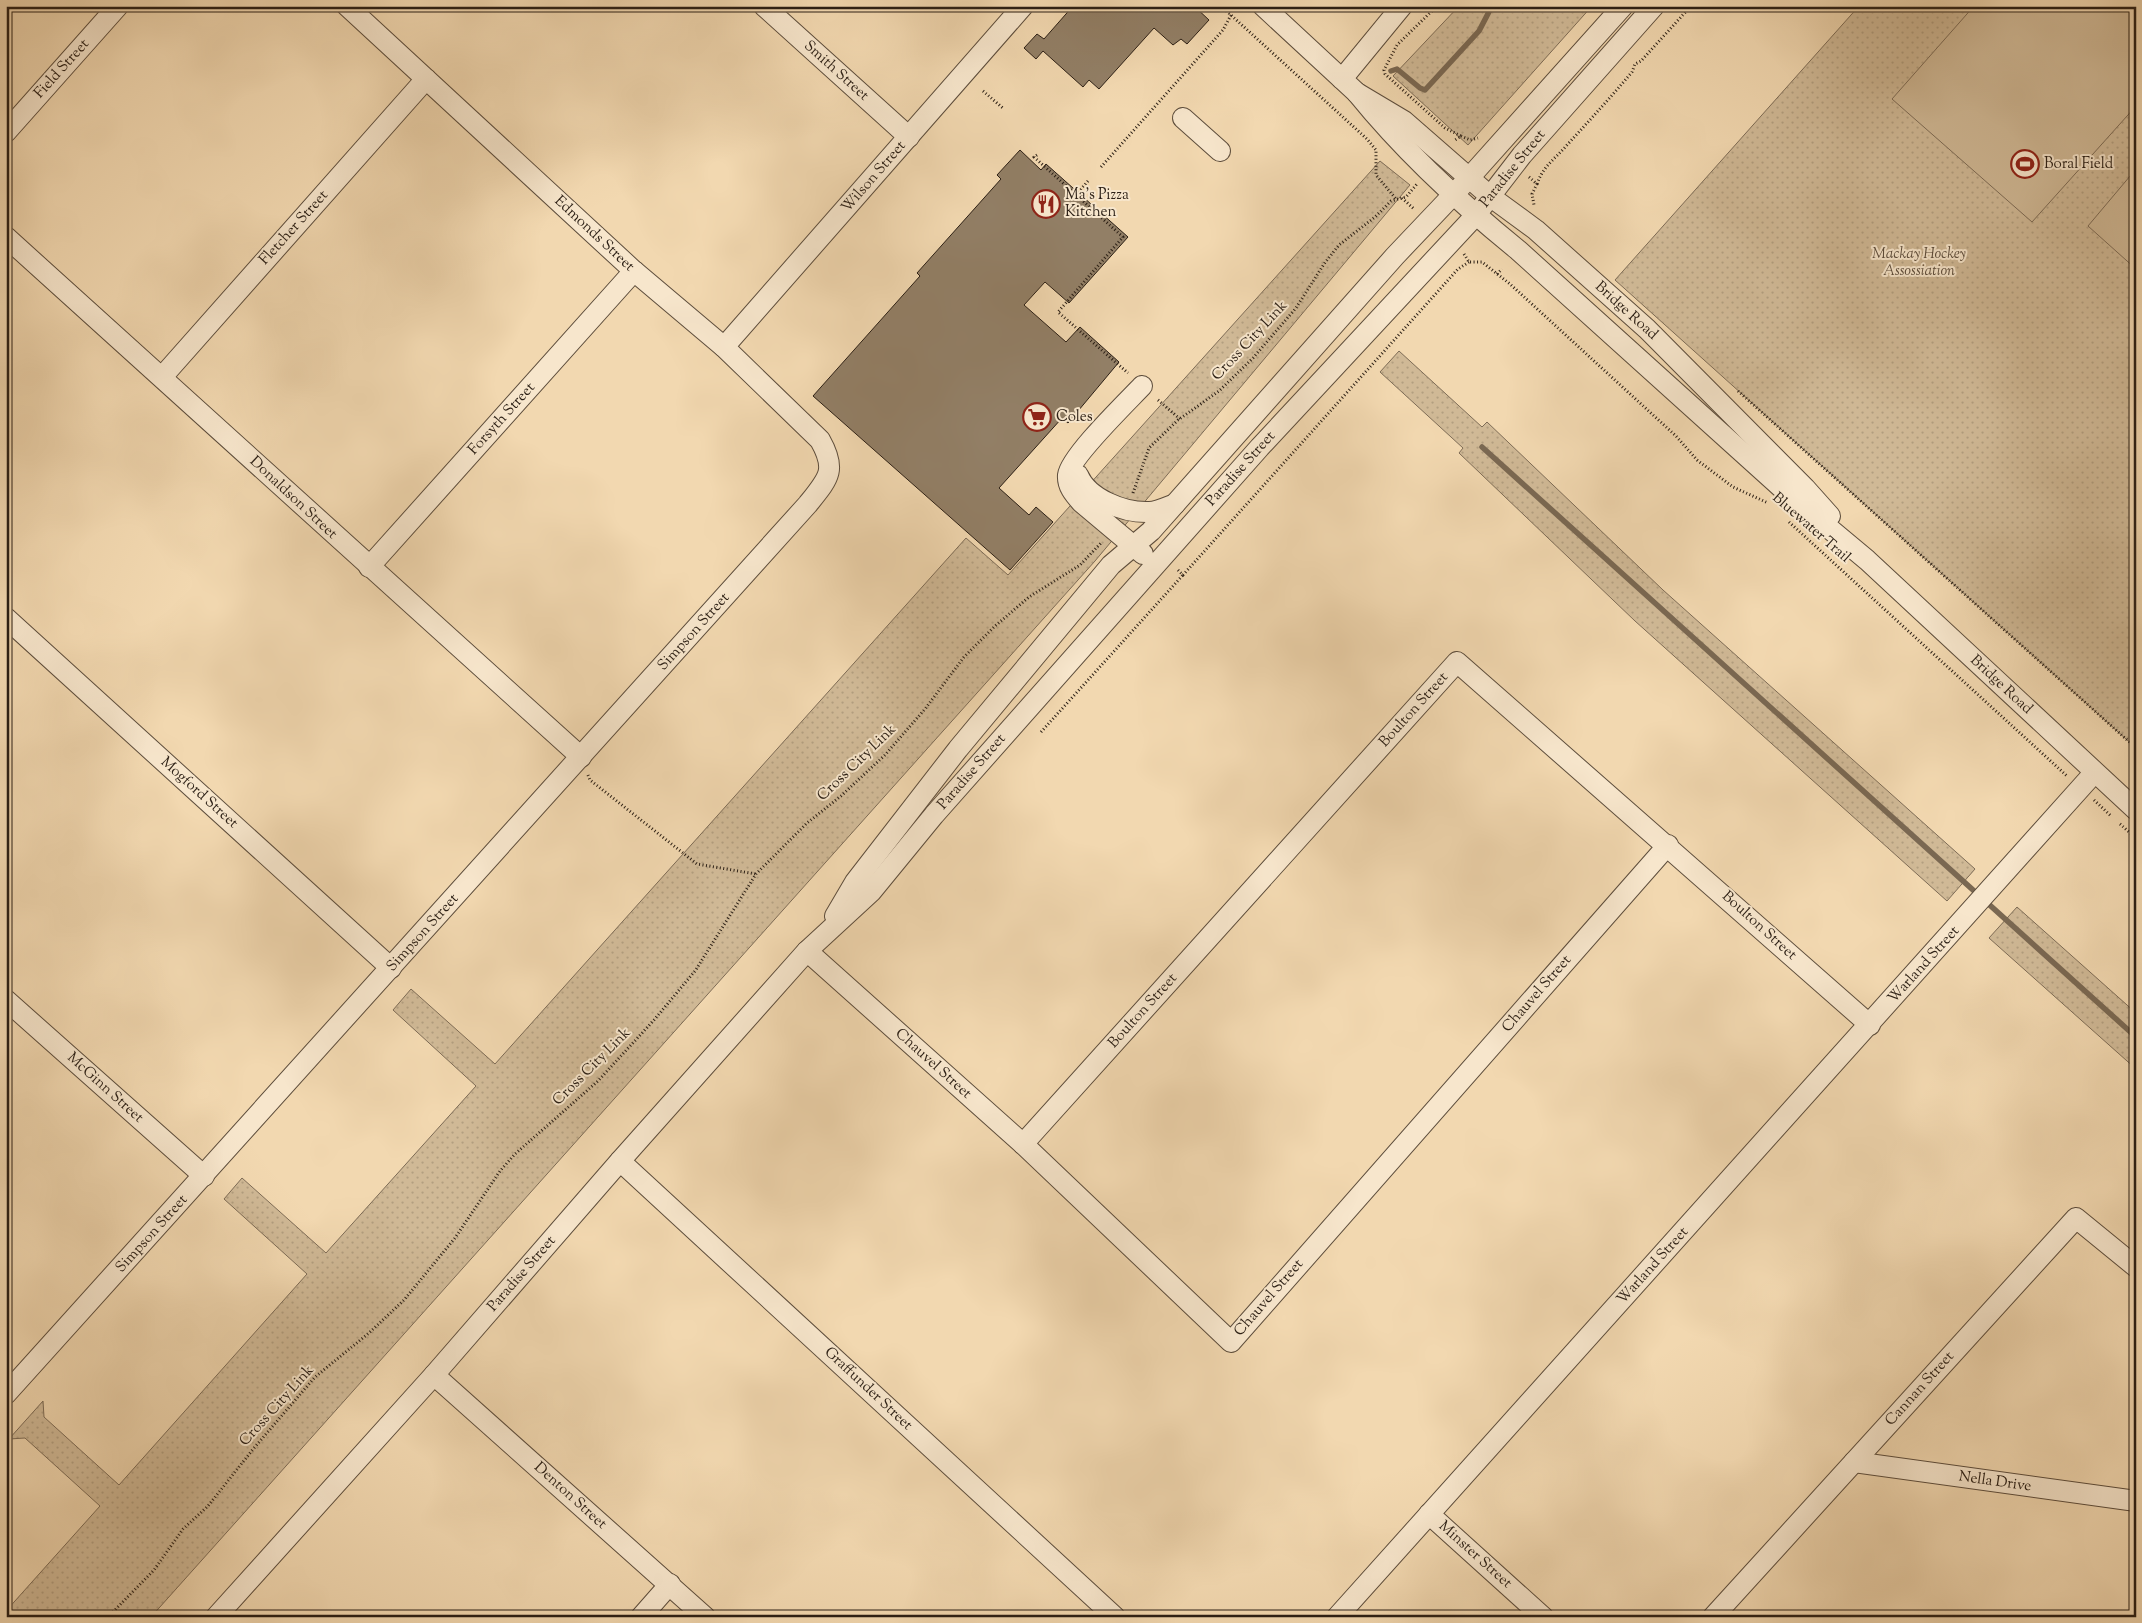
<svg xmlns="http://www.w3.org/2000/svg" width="2142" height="1623" font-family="'Sorts Mill Goudy',serif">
  <defs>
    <pattern id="park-dots" width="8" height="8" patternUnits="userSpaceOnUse" patternTransform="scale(1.25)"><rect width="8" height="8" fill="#d0b996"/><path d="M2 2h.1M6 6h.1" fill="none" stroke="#b39f80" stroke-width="1.8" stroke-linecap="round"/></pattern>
  </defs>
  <rect width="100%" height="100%" fill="#f2d8b0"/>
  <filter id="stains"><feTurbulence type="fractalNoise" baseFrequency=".004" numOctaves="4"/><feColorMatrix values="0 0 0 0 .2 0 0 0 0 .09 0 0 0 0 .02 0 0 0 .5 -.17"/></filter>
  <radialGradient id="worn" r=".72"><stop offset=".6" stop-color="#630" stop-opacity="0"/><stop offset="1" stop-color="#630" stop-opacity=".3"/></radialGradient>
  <!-- park -->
  <g fill="url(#park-dots)" stroke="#7e6c56">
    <path d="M1459 6H1592L1468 145 1393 76Z"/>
    <path d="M1859 6H2136V748L1615 280Z"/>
    <path d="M1380 161 1410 185 1095 561 151 1617H6V1611L100 1506 25 1438 9 1439 43 1401 44 1417 119 1485 307 1274 224 1199 242 1178 326 1253 476 1086 393 1010 411 989 495 1064 966 538 1008 575Z"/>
    <path d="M1399 351 1482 427 1487 422 1663 590 1975 869 1947 901 1635 621 1459 453 1463 448 1380 372Z"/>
    <path d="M2017 907 2136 1013V1069L1989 938Z"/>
  </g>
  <!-- pitch -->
  <g fill="#d0b996" stroke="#7e6c56">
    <path d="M1974 6H2136V106L2032 222 1892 99Z"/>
    <path d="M2136 169V269L2088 226Z"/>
  </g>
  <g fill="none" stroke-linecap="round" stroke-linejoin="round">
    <!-- stream -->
    <g stroke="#7a6852" stroke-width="5.5">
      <path d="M1391 71 1397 69 1420 88 1425 90 1479 31 1492 6"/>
      <path d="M1482 447 2136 1037"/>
    </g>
  </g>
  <!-- building -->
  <g fill="#927f66" stroke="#2b1f15">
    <path d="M1073 6H1194L1209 20 1187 44 1181 39 1173 45 1154 28 1099 89 1089 80 1083 87 1043 51 1036 59 1024 48 1037 34 1044 39Z"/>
    <path d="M1020 150 1041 170 1046 164 1128 237 1069 303 1045 282 1024 305 1066 342 1080 327 1119 362 1068 423 1062 418 999 488 1029 515 1036 507 1053 522 1010 570 813 396 920 276 917 273 1001 179 997 175Z"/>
  </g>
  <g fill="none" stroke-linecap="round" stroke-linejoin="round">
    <defs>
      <g id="minor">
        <path d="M764 6 909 137"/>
        <path d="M1263 6 1357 93 1404 121 1491 197 1536 230 1647 329 1805 488 1830 516"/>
        <path d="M1342 79 1402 6"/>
        <path d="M1357 93C1404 151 1460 203 1518 250L1794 499 1867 560 2136 810"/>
        <path d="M1183 118 1220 151"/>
        <path d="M6 132 118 6"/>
        <path d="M6 237 581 757"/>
        <path d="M724 347 1023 6"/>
        <path d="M162 377 426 79"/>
        <path d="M1142 386C1127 402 1070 457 1068 475 1067 486 1074 494 1081 502L1143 554"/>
        <path d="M1078 475C1088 499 1124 513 1149 512 1157 512 1167 507 1175 504"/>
        <path d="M369 567 634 271"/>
        <path d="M6 618 391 968"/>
        <path d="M835 916 855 882 958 749 1111 565 1151 531 1395 256 1469 178 1623 6"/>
        <path d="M807 951 1023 1144 1231 1342 1668 845"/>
        <path d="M6 1000 204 1176"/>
        <path d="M1023 1144 1457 662 1870 1025"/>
        <path d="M620 1161 1115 1617"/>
        <path d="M434 1375 705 1617"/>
        <path d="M6 1394 808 504C829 478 837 470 820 440L724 347 634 271 347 6"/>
        <path d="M1854 1462 2136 1501"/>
        <path d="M1429 1514 1543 1617"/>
        <path d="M216 1617 434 1375 620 1161 807 951 871 892 934 815 1260 447 1475 216 1522 155 1654 6"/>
        <path d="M641 1617 670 1584"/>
        <path d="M1337 1617 2094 773"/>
        <path d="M1713 1617 2076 1218 2136 1267"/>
      </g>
    </defs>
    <!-- minor casing -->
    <use href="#minor" stroke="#5d4d3c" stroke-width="22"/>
    <!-- path -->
    <g stroke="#2b1f15" stroke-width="3" stroke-dasharray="1 2.5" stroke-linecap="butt">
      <path d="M1221 6 1367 139 1376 150V175L1396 199"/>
      <path d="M1437 6 1397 45 1384 70 1385 74 1445 128 1461 136 1455 140"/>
      <path d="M983 91 1004 109"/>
      <path d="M1461 136 1470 140 1478 138"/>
      <path d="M1037 155 1034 157 1123 237 1058 312 1128 373"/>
      <path d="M1101 167 1223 30 1231 15"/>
      <path d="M1529 177 1537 184 1532 194 1534 205"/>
      <path d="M1537 184C1543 166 1556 158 1567 145 1589 121 1611 97 1632 72L1635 64 1641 61 1691 6"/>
      <path d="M1076 195 1088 181"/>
      <path d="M1402 198 1414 209"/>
      <path d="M1464 254 1469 262H1482L1510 284 1676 436 1697 460 1733 487 1768 503"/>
      <path d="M1497 274 1502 269"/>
      <path d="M1738 391 2136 748"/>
      <path d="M1158 400 1180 419"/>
      <path d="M1133 493 1149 448 1178 420 1219 391 1253 358 1296 308 1324 264 1339 245 1375 217 1391 201 1406 197 1417 184"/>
      <path d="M1789 522 2067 776"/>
      <path d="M1178 570 1183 575 1458 269 1469 262"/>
      <path d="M1041 732 1183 575"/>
      <path d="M588 775 590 780 697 864 756 874"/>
      <path d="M2094 800 2111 816"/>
      <path d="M2120 824 2136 838"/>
      <path d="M108 1617 154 1570 183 1529 208 1506 254 1448 315 1377 369 1333 404 1300 455 1238 500 1171 515 1154 598 1081 654 1020 695 971 756 874 807 823 841 796 885 755 925 709 964 657 995 626 1029 597 1080 565 1101 543"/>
    </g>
    <!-- minor -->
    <use href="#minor" stroke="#f7e6cc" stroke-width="20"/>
  </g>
  <!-- icons -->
  <defs>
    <symbol id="stadium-ring" viewBox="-11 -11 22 22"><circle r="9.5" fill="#f7e6cc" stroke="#8f2418" stroke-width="1.5"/><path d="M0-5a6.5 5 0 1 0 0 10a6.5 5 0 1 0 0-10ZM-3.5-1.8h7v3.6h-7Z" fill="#8f2418"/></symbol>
    <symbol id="restaurant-ring" viewBox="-11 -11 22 22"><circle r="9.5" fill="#f7e6cc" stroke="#8f2418" stroke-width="1.5"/><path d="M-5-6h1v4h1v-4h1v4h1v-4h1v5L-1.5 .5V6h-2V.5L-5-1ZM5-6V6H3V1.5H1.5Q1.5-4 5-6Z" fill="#8f2418"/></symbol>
    <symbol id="supermarket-ring" viewBox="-11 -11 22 22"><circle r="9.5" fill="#f7e6cc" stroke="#8f2418" stroke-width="1.5"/><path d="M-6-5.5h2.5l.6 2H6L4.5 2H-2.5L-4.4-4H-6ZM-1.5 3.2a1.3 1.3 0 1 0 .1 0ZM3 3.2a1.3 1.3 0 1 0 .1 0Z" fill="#8f2418"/></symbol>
  </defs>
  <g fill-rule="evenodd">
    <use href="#stadium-ring" x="2009" y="148" width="32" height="32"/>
    <use href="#restaurant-ring" x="1030" y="188" width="32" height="32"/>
    <use href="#supermarket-ring" x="1021" y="401" width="32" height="32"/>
  </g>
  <g text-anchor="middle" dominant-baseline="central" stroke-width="4" stroke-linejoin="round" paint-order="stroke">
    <!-- street labels -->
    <g font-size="15" fill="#2b1f15" stroke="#f7e6cc">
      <text transform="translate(62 69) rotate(-48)">Field Street</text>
      <text transform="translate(836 71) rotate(42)">Smith Street</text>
      <text transform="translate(1513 169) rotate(-51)">Paradise Street</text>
      <text transform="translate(874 177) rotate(-49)">Wilson Street</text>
      <text transform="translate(294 228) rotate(-48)">Fletcher Street</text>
      <text transform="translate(594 234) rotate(43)">Edmonds Street</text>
      <text transform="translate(1626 311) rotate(42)">Bridge Road</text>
      <text transform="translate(1250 341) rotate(-47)">Cross City Link</text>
      <text transform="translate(502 419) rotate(-48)">Forsyth Street</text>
      <text transform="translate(1241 469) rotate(-48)">Paradise Street</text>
      <text transform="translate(293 498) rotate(43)">Donaldson Street</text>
      <text transform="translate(1811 528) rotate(41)">Bluewater Trail</text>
      <text transform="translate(694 632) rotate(-48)">Simpson Street</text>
      <text transform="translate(2001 685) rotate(43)">Bridge Road</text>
      <text transform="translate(1414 710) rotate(-48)">Boulton Street</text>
      <text transform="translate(857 763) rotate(-44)">Cross City Link</text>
      <text transform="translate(972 772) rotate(-49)">Paradise Street</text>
      <text transform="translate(199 793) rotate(42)">Mogford Street</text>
      <text transform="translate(1759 926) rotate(42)">Boulton Street</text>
      <text transform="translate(423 933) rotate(-48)">Simpson Street</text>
      <text transform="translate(1924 965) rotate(-48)">Warland Street</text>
      <text transform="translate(1537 994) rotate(-49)">Chauvel Street</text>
      <text transform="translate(1143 1011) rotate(-48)">Boulton Street</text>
      <text transform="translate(933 1064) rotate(42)">Chauvel Street</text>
      <text transform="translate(592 1067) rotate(-45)">Cross City Link</text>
      <text transform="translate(105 1088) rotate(42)">McGinn Street</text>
      <text transform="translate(152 1234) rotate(-48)">Simpson Street</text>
      <text transform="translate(1653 1266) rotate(-48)">Warland Street</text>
      <text transform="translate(522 1274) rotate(-49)">Paradise Street</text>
      <text transform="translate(1269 1298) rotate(-49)">Chauvel Street</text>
      <text transform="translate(868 1389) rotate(43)">Graffunder Street</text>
      <text transform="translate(1920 1389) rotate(-48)">Cannan Street</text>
      <text transform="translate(277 1406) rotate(-48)">Cross City Link</text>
      <text transform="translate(1995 1482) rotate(8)">Nella Drive</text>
      <text transform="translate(570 1496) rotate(42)">Denton Street</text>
      <text transform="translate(1475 1555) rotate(42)">Minster Street</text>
    </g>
    <!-- poi labels -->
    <g font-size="15" fill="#2b1f15" stroke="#f7e6cc" text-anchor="start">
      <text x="2044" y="164">Boral Field</text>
      <text x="1065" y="195">Ma's Pizza<tspan x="1065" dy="17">Kitchen</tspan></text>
      <text x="1056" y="417">Coles</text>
    </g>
    <!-- park labels -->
    <g font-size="15" font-style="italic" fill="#5d4d3c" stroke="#f7e6cc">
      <text x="1919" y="254">Mackay Hockey<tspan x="1919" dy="17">Assossiation</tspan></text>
    </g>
  </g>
  <!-- margin -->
  <rect width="2142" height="1623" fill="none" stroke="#f2d8b0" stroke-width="25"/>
  <rect x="8" y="8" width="2127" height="1608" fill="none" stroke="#2b1f15" stroke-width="2.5"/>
  <rect x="12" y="12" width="2117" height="1598" fill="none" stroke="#2b1f15"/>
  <rect width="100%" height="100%" filter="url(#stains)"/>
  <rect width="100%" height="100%" fill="url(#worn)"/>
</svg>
